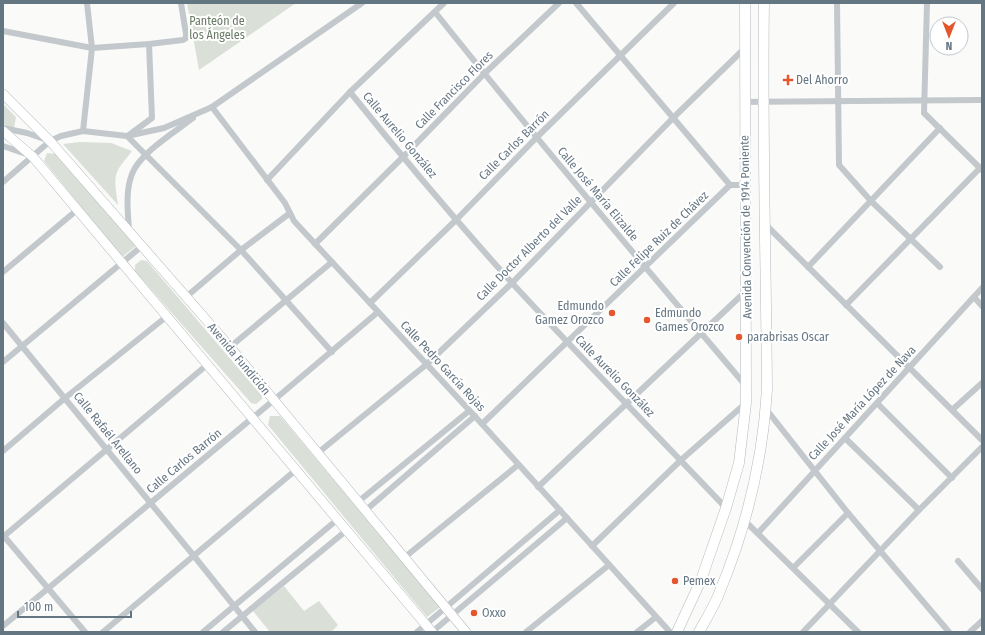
<svg xmlns="http://www.w3.org/2000/svg" width="985" height="635" font-family="'Fira Sans Condensed',sans-serif">
  <rect width="100%" height="100%" fill="#fafaf8"/>
  <!-- green -->
  <g fill="#dadfd7">
    <path d="M187 3H296L199 70Z"/>
    <path d="M3 104 16 117 14 128 7 127 3 123Z"/>
    <path d="M80 142 111 143 132 151C127 158 118 167 116 175 114 184 117 196 118 205L63 144Z"/>
    <path d="M47 153 55 154 136 246 122 257 44 161Z"/>
    <path d="M141 260 147 261 262 396V399L256 404 251 403 135 271V265Z"/>
    <path d="M270 416H280L440 607 427 617 268 425Z"/>
    <path d="M284 586 304 611 319 601 338 625 331 632H270L253 611Z"/>
  </g>
  <g fill="none" stroke-linecap="round" stroke-linejoin="round">
    <defs>
      <g id="secondary">
        <path d="M3 94 50 141 230 347 466 632"/>
        <path d="M3 131 33 157 432 632"/>
      </g>
      <g id="primary">
        <path d="M677 632 701 580 726 508 739 463 746 403 745 3"/>
        <path d="M699 632C706 619 715 605 720 591 746 528 763 458 767 389 766 261 762 132 764 3"/>
      </g>
    </defs>
    <!-- secondary casing -->
    <use href="#secondary" stroke="#b3babf" stroke-width="10"/>
    <!-- primary casing -->
    <use href="#primary" stroke="#b5babe" stroke-width="11"/>
    <!-- street -->
    <g stroke="#c3c8cc" stroke-width="6">
      <path d="M576 3 730 185"/>
      <path d="M837 3 839 165 871 201 940 267"/>
      <path d="M927 3 924 113 982 170"/>
      <path d="M435 12C536 139 641 262 746 386"/>
      <path d="M3 31 92 48 149 44 183 40 186 38V34L181 3"/>
      <path d="M350 92C403 158 457 222 513 284 583 360 655 433 726 508"/>
      <path d="M745 102 982 100"/>
      <path d="M212 107 285 203 294 221 482 424 670 632"/>
      <path d="M3 128 27 133 47 140"/>
      <path d="M83 131 92 48 87 3"/>
      <path d="M129 135 152 118 149 44"/>
      <path d="M127 136 164 128 212 107 362 3"/>
      <path d="M3 146 26 154"/>
      <path d="M267 180 350 92 444 3"/>
      <path d="M3 182 50 141 61 136 83 131 127 136 241 250 332 352"/>
      <path d="M730 185H745"/>
      <path d="M766 225 982 440"/>
      <path d="M129 230C128 213 125 192 132 174 140 153 175 132 193 118"/>
      <path d="M315 244 403 157 484 74 559 3"/>
      <path d="M808 267 940 128"/>
      <path d="M3 272 77 210"/>
      <path d="M186 297 241 250 290 213"/>
      <path d="M974 297 982 306"/>
      <path d="M370 303 457 219 537 137 674 3"/>
      <path d="M846 305 980 168"/>
      <path d="M3 323 194 556 255 632"/>
      <path d="M230 347 332 262"/>
      <path d="M3 362 142 246"/>
      <path d="M877 403 952 478"/>
      <path d="M766 409 848 513 949 632"/>
      <path d="M952 410 982 383"/>
      <path d="M482 424 730 185"/>
      <path d="M845 438 919 510"/>
      <path d="M3 451 65 398 166 317"/>
      <path d="M319 452 427 364 512 283 673 118 745 48"/>
      <path d="M538 487 746 291"/>
      <path d="M359 501 469 411"/>
      <path d="M366 510 475 416"/>
      <path d="M744 520 858 632"/>
      <path d="M758 533 982 288"/>
      <path d="M3 535 85 632"/>
      <path d="M3 537 208 364"/>
      <path d="M592 546 681 460 746 403"/>
      <path d="M405 557 518 465"/>
      <path d="M958 561 982 589"/>
      <path d="M794 567 848 513"/>
      <path d="M3 626 274 400 378 312"/>
      <path d="M103 632 297 469"/>
      <path d="M203 632 338 519"/>
      <path d="M223 632 347 530"/>
      <path d="M417 632 560 510"/>
      <path d="M432 632 567 518"/>
      <path d="M526 632 609 565"/>
      <path d="M637 632 656 617"/>
      <path d="M803 632 919 510 982 447"/>
      <path d="M970 632 982 621"/>
    </g>
    <!-- secondary -->
    <use href="#secondary" stroke="#fff" stroke-width="9"/>
    <!-- primary -->
    <use href="#primary" stroke="#fff" stroke-width="10"/>
  </g>
  <!-- markers -->
  <g fill="#e4572e" stroke="#fff" stroke-width="1.5">
    <path d="M786 74h4v4h4v4h-4v4h-4v-4h-4v-4h4z"/>
    <circle cx="612" cy="313" r="4"/>
    <circle cx="647" cy="320" r="4"/>
    <circle cx="739" cy="337" r="4"/>
    <circle cx="675" cy="581" r="4"/>
    <circle cx="474" cy="613" r="4"/>
  </g>
  <g text-anchor="middle" dominant-baseline="central" stroke-width="4" stroke-linejoin="round" paint-order="stroke">
    <!-- park labels -->
    <g font-size="12" fill="#687a64" stroke="#fff">
      <text x="217" y="21">Panteón de<tspan x="217" dy="14">los Ángeles</tspan></text>
    </g>
    <!-- poi labels -->
    <g font-size="12" fill="#657683" stroke="#fff" text-anchor="start">
      <text x="796" y="80">Del Ahorro</text>
      <text x="604" y="306" text-anchor="end">Edmundo<tspan x="604" dy="14">Gamez Orozco</tspan></text>
      <text x="655" y="313">Edmundo<tspan x="655" dy="14">Games Orozco</tspan></text>
      <text x="747" y="337">parabrisas Oscar</text>
      <text x="683" y="581">Pemex</text>
      <text x="482" y="613">Oxxo</text>
    </g>
    <!-- street labels -->
    <g font-size="12" fill="#657683" stroke="#fff">
      <text transform="translate(454 90) rotate(-45)">Calle Francisco Flores</text>
      <text transform="translate(400 135) rotate(50)">Calle Aurelio González</text>
      <text transform="translate(514 145) rotate(-45)">Calle Carlos Barrón</text>
      <text transform="translate(598 194) rotate(50)">Calle José María Elizalde</text>
      <text transform="translate(746 227) rotate(-91)">Avenida Convención de 1914 Poniente</text>
      <text transform="translate(659 239) rotate(-44)">Calle Felipe Ruiz de Chávez</text>
      <text transform="translate(529 248) rotate(-45)">Calle Doctor Alberto del Valle</text>
      <text transform="translate(239 359) rotate(50)">Avenida Fundición</text>
      <text transform="translate(443 366) rotate(47)">Calle Pedro García Rojas</text>
      <text transform="translate(615 376) rotate(46)">Calle Aurelio González</text>
      <text transform="translate(862 403) rotate(-47)">Calle José María López de Nava</text>
      <text transform="translate(108 433) rotate(51)">Calle Rafaél Arellano</text>
      <text transform="translate(184 461) rotate(-40)">Calle Carlos Barrón</text>
    </g>
  </g>
  <!-- border -->
  <rect width="985" height="635" fill="none" stroke="#657683" stroke-width="8"/>
  <!-- north arrow -->
  <g transform="translate(949 36) rotate(180)"><circle r="19" fill="#ffffff" stroke="#c1c8cd"/>
  <path d="M0-3L7 15L0 10L-7 15Z" fill="#e4572e"/>
  <text y="-6" font-size="11" font-weight="bold" text-anchor="middle" fill="#657683">N</text>
  </g>
  <!-- scale -->
  <path d="M18 611v6h113v-6" fill="none" stroke="#657683" stroke-width="2"/>
  <text x="24" y="611" font-size="12" fill="#657683" stroke="#ffffff" stroke-width="3" paint-order="stroke">100 m</text>
</svg>
